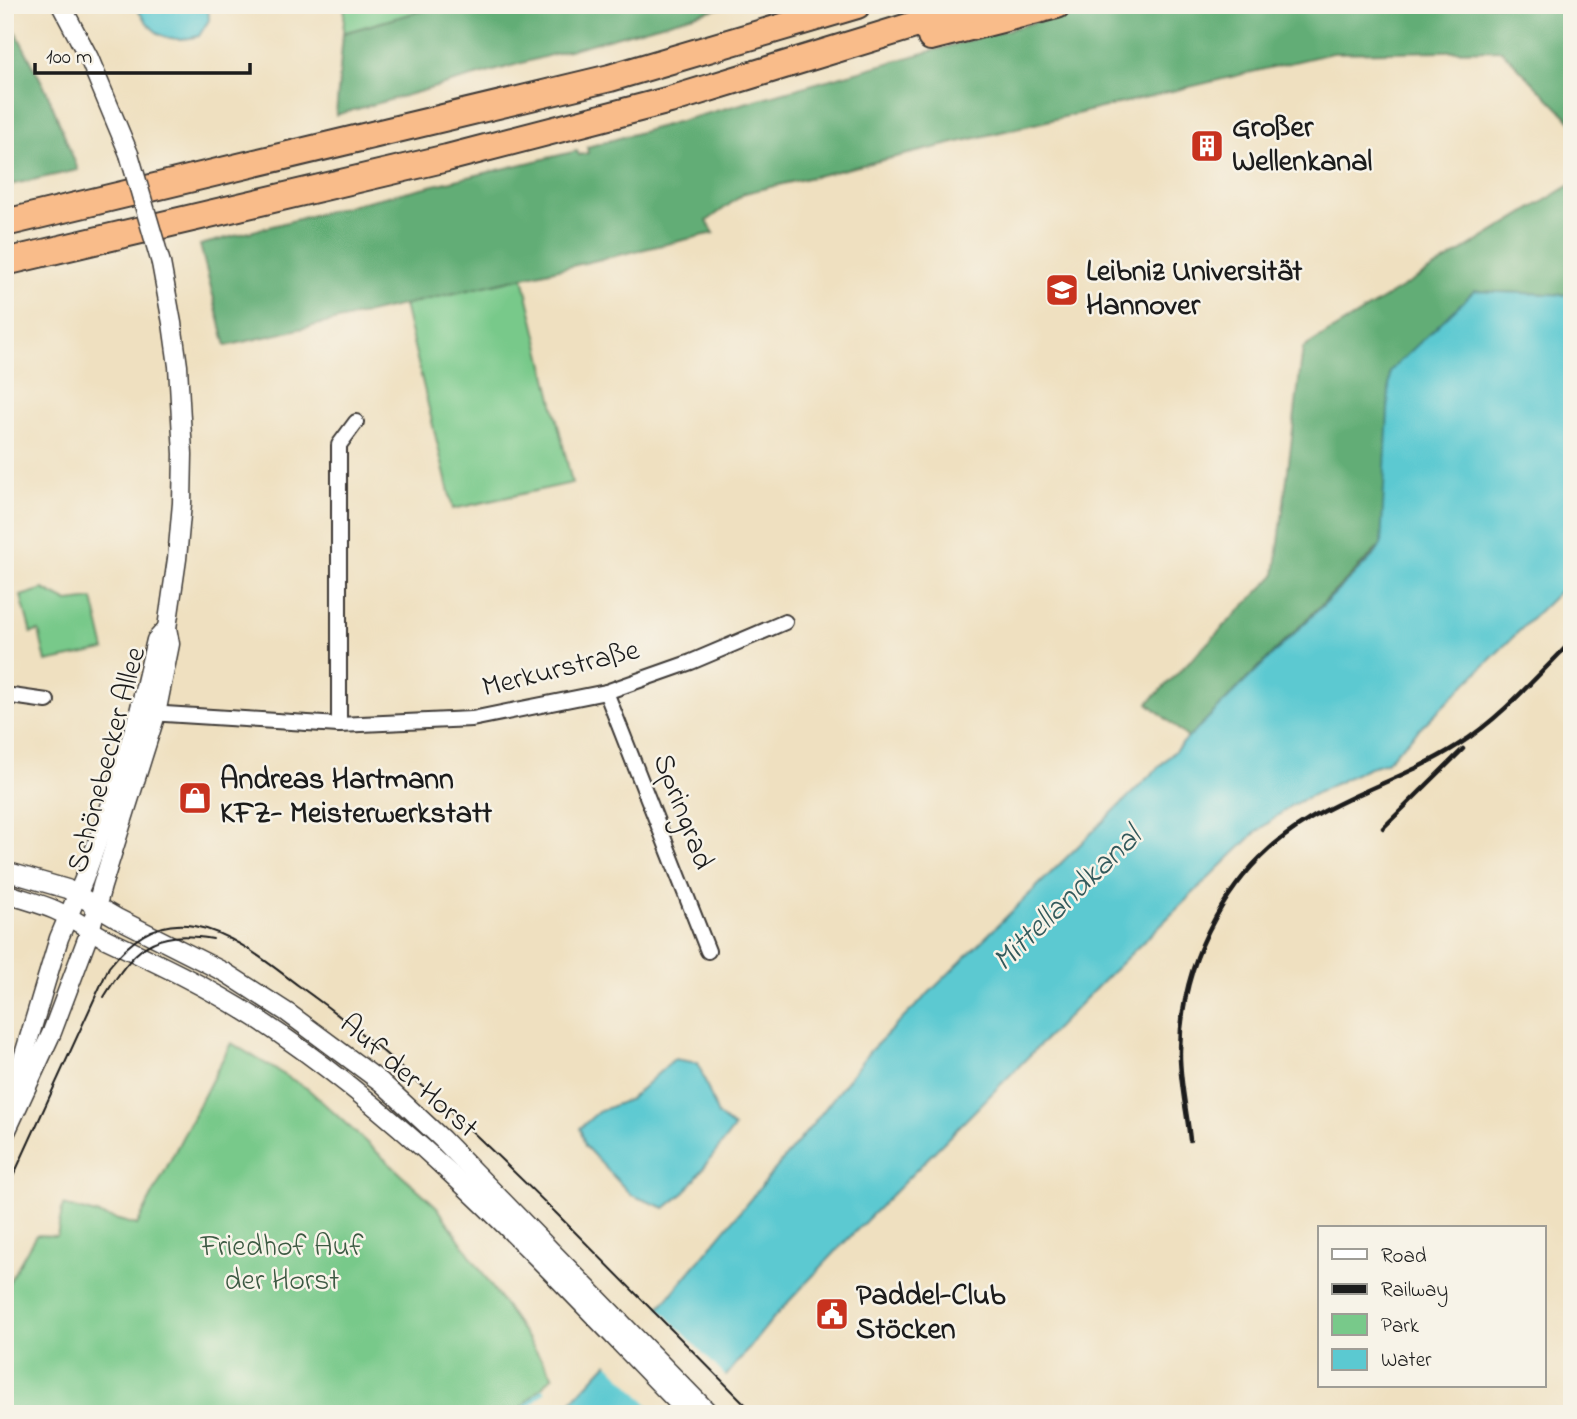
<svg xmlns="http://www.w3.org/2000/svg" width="1577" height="1419" font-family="'Indie Flower',sans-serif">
  <rect width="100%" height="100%" fill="#f7f3e8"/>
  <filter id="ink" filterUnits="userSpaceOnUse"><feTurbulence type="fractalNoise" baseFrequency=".0143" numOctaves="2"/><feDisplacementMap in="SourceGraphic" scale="14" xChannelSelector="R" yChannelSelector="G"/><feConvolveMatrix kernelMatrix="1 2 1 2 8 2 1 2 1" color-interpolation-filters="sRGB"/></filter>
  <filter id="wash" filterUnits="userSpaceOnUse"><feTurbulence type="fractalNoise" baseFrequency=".00686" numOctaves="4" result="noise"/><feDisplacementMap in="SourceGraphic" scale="28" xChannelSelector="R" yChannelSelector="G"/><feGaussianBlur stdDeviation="1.57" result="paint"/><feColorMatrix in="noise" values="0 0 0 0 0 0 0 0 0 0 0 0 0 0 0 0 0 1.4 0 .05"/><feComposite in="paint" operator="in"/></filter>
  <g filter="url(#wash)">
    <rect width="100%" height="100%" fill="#efe0c0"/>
    <!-- green -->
    <g fill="#78c98a" stroke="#4a7253" stroke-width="2">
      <path d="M345 5H442L343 33Z"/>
      <path d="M523 277 572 483 453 509 404 305Z"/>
      <path d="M43 589 68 602 93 599 105 650 46 662 39 631 31 633 21 596Z"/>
      <path d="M231 1043 308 1089 437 1207 553 1376 515 1414H5V1289L36 1235 57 1236 63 1205 137 1225Z"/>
    </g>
    <!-- forest -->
    <g fill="#62ad76" stroke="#3f6449" stroke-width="2">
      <path d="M442 5H730L336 115 343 33Z"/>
      <path d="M1096 5H1572V122L1501 50 1332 53 745 193 707 221 714 233 226 346 200 245 363 202 577 151 579 155 588 153 587 147Z"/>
      <path d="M5 11 47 92 78 170 5 186Z"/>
      <path d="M1572 184V295L1474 291 1381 545 1188 738 1148 703 1275 575 1303 348Z"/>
    </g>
    <!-- water -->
    <g fill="#5bc9d1" stroke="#3c7276" stroke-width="2">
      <path d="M134 5H208L209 20 199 36C164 45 154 34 134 5Z"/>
      <path d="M1474 291 1572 295V579L1386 762 1367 768 1290 806 1254 834 1110 974 843 1244 775 1316 695 1414H560L667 1299 813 1124 870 1051 1376 553 1381 545 1390 371Z"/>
      <path d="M674 1059 698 1063 718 1115 734 1128 685 1192 665 1208 631 1195 585 1146 580 1128 598 1112 630 1099Z"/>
    </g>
    <!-- pier -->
    <path fill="#efe0c0" d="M656 1305 728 1379 700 1414H657L605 1360Z"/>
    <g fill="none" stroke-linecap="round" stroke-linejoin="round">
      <!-- stream -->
      <path stroke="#5bc9d1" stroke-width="4.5" d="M519 1414 543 1391"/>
    </g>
  </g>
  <g filter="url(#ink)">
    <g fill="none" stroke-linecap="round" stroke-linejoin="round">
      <defs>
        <g id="minor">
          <path d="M606 692 708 951"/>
          <path d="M5 695 47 701"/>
          <path d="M149 713 339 725 472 719 606 692 691 662 785 622"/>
          <path d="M339 725V445L356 422"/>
        </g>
        <g id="tertiary">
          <path d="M61 5 89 58 129 154"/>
          <path d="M5 871 67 889 117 918 226 973 288 1013 381 1082 442 1139 710 1414"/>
          <path d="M5 893C22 899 39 903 55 910 73 918 89 930 106 939 157 963 208 987 256 1018 420 1125 553 1275 689 1414"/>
          <path d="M8 1108 59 938 84 879 115 793 139 712 156 640 167 628"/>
          <path d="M5 1134 52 1032 90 931 102 886 156 714 170 644 167 628 177 559 182 503 183 454 178 366 172 323 161 263"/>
        </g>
        <g id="motorway">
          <path d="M931 37 1057 5"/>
          <path d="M5 223 610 78 857 5"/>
          <path d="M5 262 447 158 670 100 980 5"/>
        </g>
      </defs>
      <!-- minor casing -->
      <use href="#minor" stroke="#3c3935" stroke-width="18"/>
      <!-- tertiary casing -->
      <use href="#tertiary" stroke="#3c3935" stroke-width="21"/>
      <!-- motorway casing -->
      <use href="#motorway" stroke="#3c3935" stroke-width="30"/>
      <!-- minor -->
      <use href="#minor" stroke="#fff" stroke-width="14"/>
      <!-- tertiary -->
      <use href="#tertiary" stroke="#fff" stroke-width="18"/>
      <!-- motorway -->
      <use href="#motorway" stroke="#f9bc8a" stroke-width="26"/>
      <!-- tram -->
      <g stroke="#1c1c1c" stroke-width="2">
        <path d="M104 997C134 949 152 928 213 939"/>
        <path d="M5 1194 109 967C130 940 158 919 194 926 233 933 268 963 299 986 393 1053 475 1133 557 1214 623 1280 689 1347 755 1414"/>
      </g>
      <!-- rail -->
      <g stroke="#1c1c1c" stroke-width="4.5">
        <path d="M1383 828 1463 749"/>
        <path d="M1190 1140C1187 1111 1179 1079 1180 1050 1181 958 1230 866 1310 819 1357 791 1411 775 1458 745 1501 718 1536 677 1572 641"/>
      </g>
      <defs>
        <path id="tertiary-bridge" d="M129 154 161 263"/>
      </defs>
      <!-- tertiary-bridge casing -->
      <use href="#tertiary-bridge" stroke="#3c3935" stroke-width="21" stroke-linecap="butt"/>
      <!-- tertiary-bridge -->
      <use href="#tertiary-bridge" stroke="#fff" stroke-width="18"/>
    </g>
  </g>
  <!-- icons -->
  <defs>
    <symbol id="building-square" viewBox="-11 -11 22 22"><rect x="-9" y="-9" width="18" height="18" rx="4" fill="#c8321e" stroke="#f7f3e8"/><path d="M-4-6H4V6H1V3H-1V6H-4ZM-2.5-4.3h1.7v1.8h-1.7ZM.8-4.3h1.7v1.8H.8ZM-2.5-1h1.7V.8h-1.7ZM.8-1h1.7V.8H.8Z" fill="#fff"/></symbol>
    <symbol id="university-square" viewBox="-11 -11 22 22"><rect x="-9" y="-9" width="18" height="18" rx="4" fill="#c8321e" stroke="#f7f3e8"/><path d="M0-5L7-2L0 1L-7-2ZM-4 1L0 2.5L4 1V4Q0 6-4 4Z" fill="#fff"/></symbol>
    <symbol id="shop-square" viewBox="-11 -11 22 22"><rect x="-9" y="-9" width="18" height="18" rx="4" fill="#c8321e" stroke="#f7f3e8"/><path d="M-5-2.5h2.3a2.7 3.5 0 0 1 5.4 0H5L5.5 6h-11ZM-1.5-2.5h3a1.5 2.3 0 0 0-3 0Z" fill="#fff"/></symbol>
    <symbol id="civic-square" viewBox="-11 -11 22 22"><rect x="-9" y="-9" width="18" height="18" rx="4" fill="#c8321e" stroke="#f7f3e8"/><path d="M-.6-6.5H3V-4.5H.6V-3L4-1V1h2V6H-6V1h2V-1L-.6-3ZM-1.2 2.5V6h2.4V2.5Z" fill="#fff"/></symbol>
  </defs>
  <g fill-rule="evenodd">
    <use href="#building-square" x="1188" y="127" width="38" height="38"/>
    <use href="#university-square" x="1043" y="271" width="38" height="38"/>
    <use href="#shop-square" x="176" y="779" width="38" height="38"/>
    <use href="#civic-square" x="813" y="1295" width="38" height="38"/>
  </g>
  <g text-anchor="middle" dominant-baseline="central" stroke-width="5" stroke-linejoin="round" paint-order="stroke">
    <!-- poi labels -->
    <g font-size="30" font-weight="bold" fill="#1c1c1c" stroke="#f7f3e8" text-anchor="start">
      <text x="1232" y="129">Großer<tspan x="1232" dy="34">Wellenkanal</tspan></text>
      <text x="1086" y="273">Leibniz Universität<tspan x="1086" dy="34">Hannover</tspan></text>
      <text x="220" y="781">Andreas Hartmann<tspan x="220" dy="34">KFZ- Meisterwerkstatt</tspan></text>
      <text x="856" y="1297">Paddel-Club<tspan x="856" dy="34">Stöcken</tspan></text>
    </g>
    <!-- street labels -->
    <g font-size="30" fill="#1c1c1c" stroke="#f7f3e8">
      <text transform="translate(561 670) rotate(-14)">Merkurstraße</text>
      <text transform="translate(108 760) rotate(-75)">Schönebecker Allee</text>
      <text transform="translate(682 812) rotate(69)">Springrad</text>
      <text transform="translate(408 1077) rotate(41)">Auf der Horst</text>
    </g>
    <!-- park labels -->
    <g font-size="30" fill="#3c5942" stroke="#f7f3e8">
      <text x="282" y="1248">Friedhof Auf<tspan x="282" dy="34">der Horst</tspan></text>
    </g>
    <!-- water labels -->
    <g font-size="32" font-style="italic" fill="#32595b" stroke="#f7f3e8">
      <text transform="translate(1068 900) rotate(-44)">Mittellandkanal</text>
    </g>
  </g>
  <!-- margin -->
  <rect width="1577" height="1419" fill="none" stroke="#f7f3e8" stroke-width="28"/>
  <!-- legend -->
  <rect x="1318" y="1226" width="228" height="161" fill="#f7f3e8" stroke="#9f9d96" stroke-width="2"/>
  <rect x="1332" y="1249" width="35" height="10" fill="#ffffff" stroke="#9f9d96" stroke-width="2"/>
  <text x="1381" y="1262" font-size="21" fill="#1c1c1c">Road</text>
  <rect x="1332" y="1284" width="35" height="10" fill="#1c1c1c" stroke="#9f9d96" stroke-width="2"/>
  <text x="1381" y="1296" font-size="21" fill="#1c1c1c">Railway</text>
  <rect x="1332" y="1314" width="35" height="21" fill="#78c98a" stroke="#9f9d96" stroke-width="2"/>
  <text x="1381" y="1332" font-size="21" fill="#1c1c1c">Park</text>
  <rect x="1332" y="1349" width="35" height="21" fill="#5bc9d1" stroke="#9f9d96" stroke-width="2"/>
  <text x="1381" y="1366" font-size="21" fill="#1c1c1c">Water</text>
  <!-- scale -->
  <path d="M35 63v10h215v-10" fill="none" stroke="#1c1c1c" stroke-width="3.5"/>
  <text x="46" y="63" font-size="21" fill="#1c1c1c" stroke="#f7f3e8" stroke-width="5" paint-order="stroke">100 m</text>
</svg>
